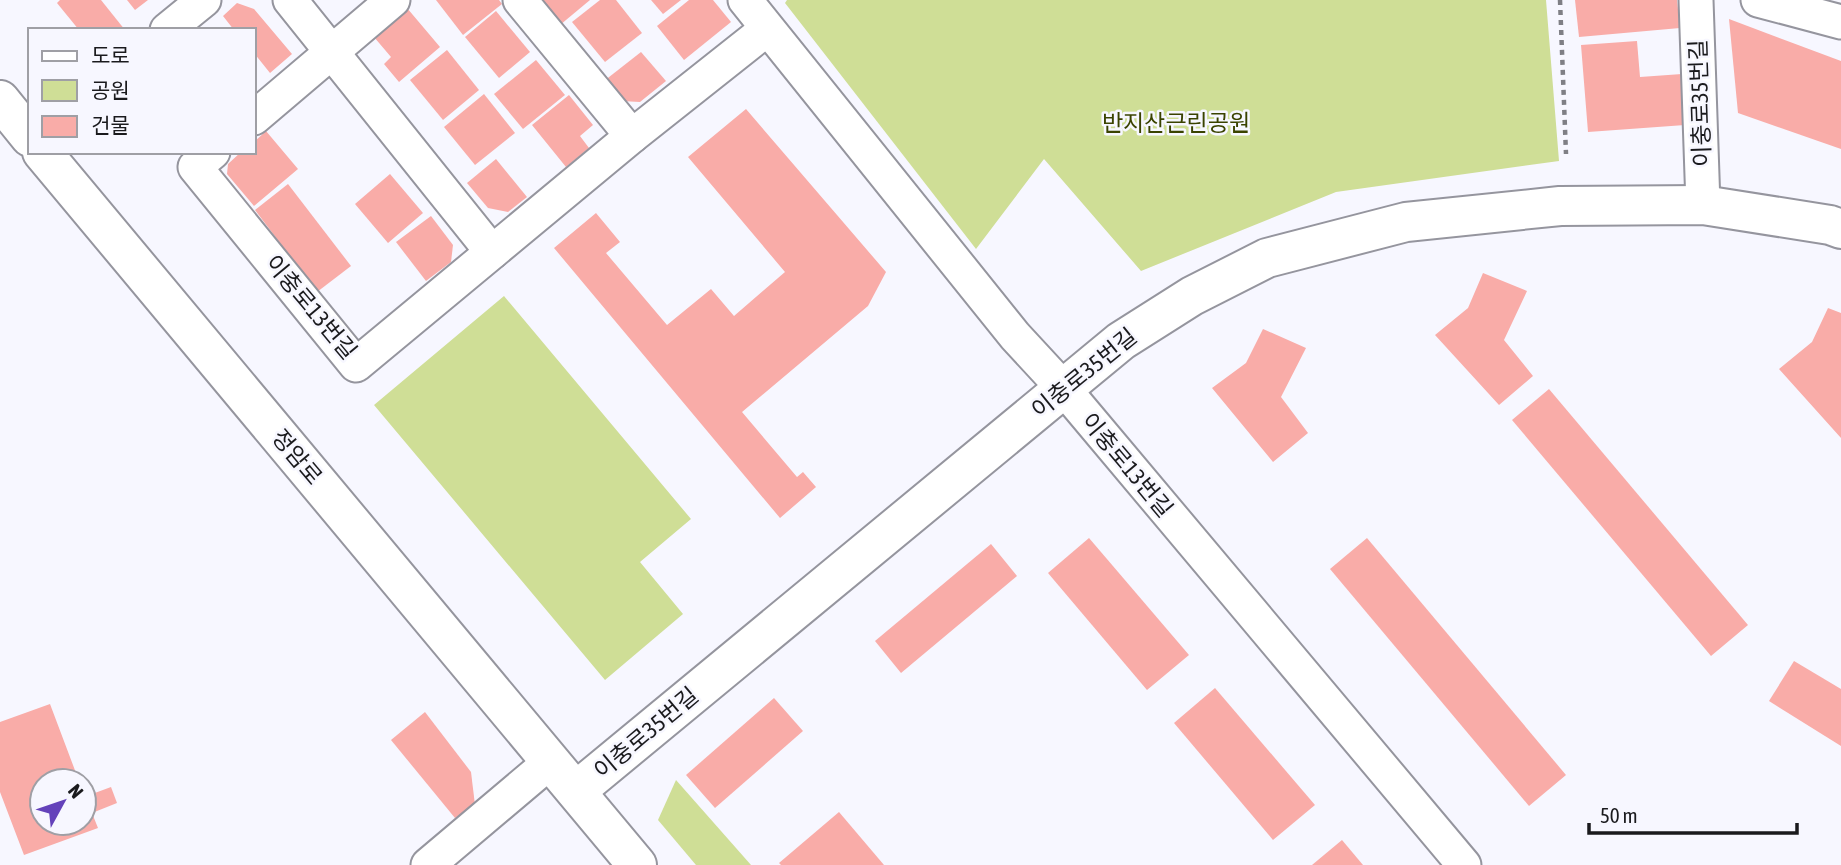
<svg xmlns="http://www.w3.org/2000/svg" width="1841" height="865" font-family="'Asap Condensed','Noto Sans KR',sans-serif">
  <rect width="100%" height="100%" fill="#f7f7ff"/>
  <!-- green -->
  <g fill="#cfde96">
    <path d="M787 0H1546L1559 161 1336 192 1141 271 1044 159 976 249 785 3Z"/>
    <path d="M504 296 691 519 640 562 683 614 605 680 374 405Z"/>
    <path d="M676 780 751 865H696L658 820Z"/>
  </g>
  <!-- building -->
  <g fill="#f9aca8">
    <path d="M60 0H101L125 30H79L57 3Z"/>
    <path d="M127 0H148L135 10Z"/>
    <path d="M436 0H499L502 4 463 35Z"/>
    <path d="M539 0H590L560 25Z"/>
    <path d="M600 0H616L642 33 605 62 572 22Z"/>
    <path d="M651 0H681L663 14Z"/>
    <path d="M689 0H713L731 22 684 60 657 26Z"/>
    <path d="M1575 0H1677L1680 28 1579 37Z"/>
    <path d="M237 3 254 9 292 54 270 73 254 53V30H234L223 16Z"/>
    <path d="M407 8 440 47 399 82 384 64 391 57 374 37Z"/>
    <path d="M496 11 530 52 499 78 465 37Z"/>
    <path d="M1729 19 1841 61V149L1738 113Z"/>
    <path d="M1637 41 1640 77 1682 74 1685 125 1588 132 1581 45Z"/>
    <path d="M447 50 479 90 443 120 410 80Z"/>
    <path d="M641 52 666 81 640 102 621 101 604 81Z"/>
    <path d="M536 60 565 95 523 129 494 94Z"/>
    <path d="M484 94 515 133 475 165 444 127Z"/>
    <path d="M569 95 593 125 580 136 589 148 566 167 532 125Z"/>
    <path d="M746 109 886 272 868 306 742 412 797 477 803 472 816 487 780 518 554 248 596 213 620 242 606 253 667 325 711 289 734 316 785 272 688 157Z"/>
    <path d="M266 131 298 169 254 206 227 174 228 164 241 152H254V142Z"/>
    <path d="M496 159 527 197 508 212 488 208 467 183Z"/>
    <path d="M390 174 423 213 388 243 355 204Z"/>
    <path d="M288 184 351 266 317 292 255 210Z"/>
    <path d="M431 216 453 245 451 262 426 281 396 242Z"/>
    <path d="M1483 273 1527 291 1504 340 1533 376 1499 405 1435 335 1468 308Z"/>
    <path d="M1828 308 1841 313V438L1779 369 1812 342Z"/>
    <path d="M1263 329 1306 348 1281 397 1308 433 1273 462 1212 388 1246 363Z"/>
    <path d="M1549 389 1748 625 1711 656 1512 420Z"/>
    <path d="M1089 538 1189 655 1147 690 1048 573Z"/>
    <path d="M1367 538 1566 775 1529 806 1330 569Z"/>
    <path d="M991 544 1017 576 901 673 875 641Z"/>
    <path d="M1794 661 1841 689V746L1769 701Z"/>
    <path d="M1215 688 1315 805 1273 840 1174 723Z"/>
    <path d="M774 698 803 731 715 808 686 775Z"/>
    <path d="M50 704 79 781H42V823H84V797L111 787 117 803 92 813 98 828 24 855 0 792V722Z"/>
    <path d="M425 712 471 772 475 805 455 818 391 740Z"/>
    <path d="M839 812 884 865H781L779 863Z"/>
    <path d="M1342 840 1363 865H1312Z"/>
  </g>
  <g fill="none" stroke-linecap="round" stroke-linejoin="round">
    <defs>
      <g id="street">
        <path d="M290 0 492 252"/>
        <path d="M520 0 632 136"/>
        <path d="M745 0 1015 336 1064 389 1464 865"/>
        <path d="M1696 0 1703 205"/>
        <path d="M1758 0 1841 22"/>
        <path d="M167 30 204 0"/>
        <path d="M254 118 393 0"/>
        <path d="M213 152 195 167 356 365 632 136 767 29"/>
        <path d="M428 865 550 762"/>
      </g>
      <g id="secondary">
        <path d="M0 100 30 137"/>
        <path d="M42 152 637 865"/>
        <path d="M576 791 1121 341 1192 296 1267 258 1406 222 1560 206 1703 205 1830 225 1841 229"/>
      </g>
    </defs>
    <!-- street casing -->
    <use href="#street" stroke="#95959e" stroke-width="37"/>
    <!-- secondary casing -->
    <use href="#secondary" stroke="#95959e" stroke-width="42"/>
    <!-- path -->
    <path stroke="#7f7f85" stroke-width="4.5" stroke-dasharray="5 5" stroke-linecap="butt" d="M1560 0 1566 154"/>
    <!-- street -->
    <use href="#street" stroke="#fff" stroke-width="33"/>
    <!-- secondary -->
    <use href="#secondary" stroke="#fff" stroke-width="38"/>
  </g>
  <g text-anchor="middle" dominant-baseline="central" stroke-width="5" stroke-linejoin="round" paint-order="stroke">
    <!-- street labels -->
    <g font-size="23" fill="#1a1a1d" stroke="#f7f7ff">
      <text transform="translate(1700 103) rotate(-92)">이충로35번길</text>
      <text transform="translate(311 307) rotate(50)">이충로13번길</text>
      <text transform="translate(1084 373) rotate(-39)">이충로35번길</text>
      <text transform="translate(297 457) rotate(50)">정암로</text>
      <text transform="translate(1127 465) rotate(50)">이충로13번길</text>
      <text transform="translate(646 733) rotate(-40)">이충로35번길</text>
    </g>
    <!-- park labels -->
    <g font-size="23" fill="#3a4300" stroke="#f7f7ff">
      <text x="1176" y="123">반지산근린공원</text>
    </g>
  </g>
  <!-- legend -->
  <rect x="28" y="28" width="228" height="126" fill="#f7f7ff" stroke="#9f9fa5" stroke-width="2"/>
  <rect x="42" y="51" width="35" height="10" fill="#ffffff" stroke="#9f9fa5" stroke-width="2"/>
  <text x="91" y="63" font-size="21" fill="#1a1a1d">도로</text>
  <rect x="42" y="80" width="35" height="21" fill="#cfde96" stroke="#9f9fa5" stroke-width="2"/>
  <text x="91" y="98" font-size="21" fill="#1a1a1d">공원</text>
  <rect x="42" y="116" width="35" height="21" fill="#f9aca8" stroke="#9f9fa5" stroke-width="2"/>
  <text x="91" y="133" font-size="21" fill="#1a1a1d">건물</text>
  <!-- north arrow -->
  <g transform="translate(63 802) rotate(50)"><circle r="33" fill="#f7f7ff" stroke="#9f9fa5" stroke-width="2"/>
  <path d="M0-5L12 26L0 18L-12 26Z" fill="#6442ba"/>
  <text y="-10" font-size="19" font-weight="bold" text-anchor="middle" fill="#1a1a1d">N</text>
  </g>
  <!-- scale -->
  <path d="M1589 823v10h208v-10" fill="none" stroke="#1a1a1d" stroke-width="3.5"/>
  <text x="1600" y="823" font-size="21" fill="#1a1a1d" stroke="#f7f7ff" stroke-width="5" paint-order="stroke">50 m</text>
</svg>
